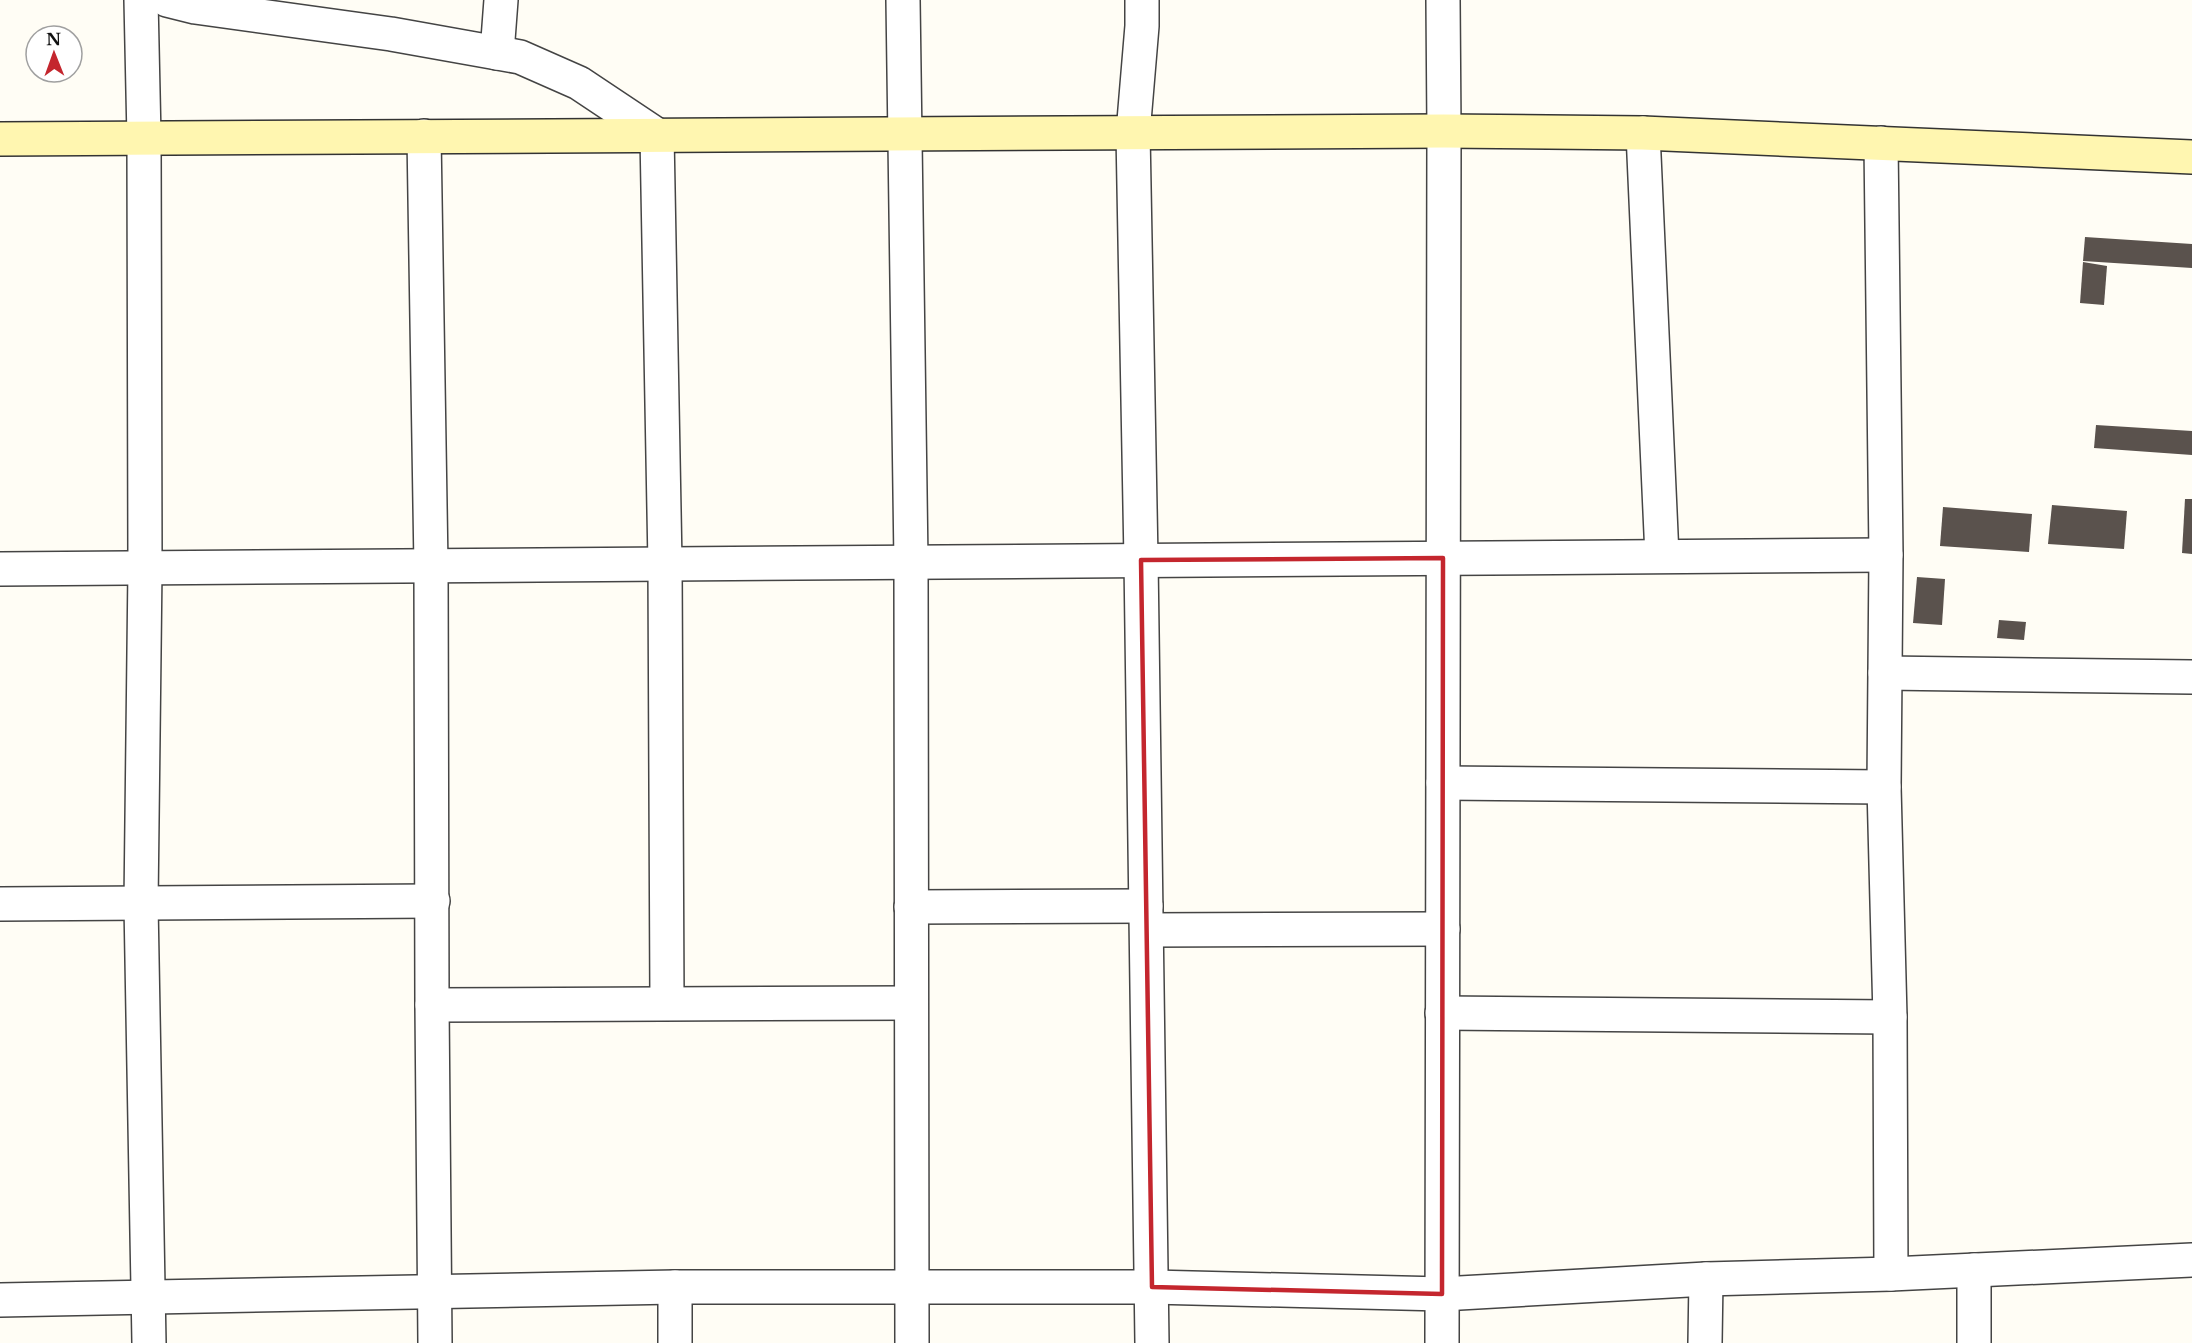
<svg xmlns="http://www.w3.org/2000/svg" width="2192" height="1343" font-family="'Libre Baskerville',serif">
  <rect width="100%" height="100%" fill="#fffdf5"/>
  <!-- building -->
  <g fill="#5a524d">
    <path d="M2085 237 2192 244V268L2083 261Z"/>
    <path d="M2083 262 2107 266 2104 305 2080 303Z"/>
    <path d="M2096 425 2192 431V455L2094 448Z"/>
    <path d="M2185 499H2192V554L2182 553Z"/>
    <path d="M2052 505 2127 511 2124 549 2048 544Z"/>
    <path d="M1943 507 2032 514 2029 552 1940 546Z"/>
    <path d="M1917 577 1945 579 1942 625 1913 623Z"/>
    <path d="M1999 620 2026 622 2024 640 1997 638Z"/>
  </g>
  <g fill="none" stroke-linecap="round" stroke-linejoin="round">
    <defs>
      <g id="street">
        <path d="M141 0 144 138 145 568 141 904 149 1343"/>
        <path d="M167 0 195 7 391 34 520 57 579 83 657 135 665 564 667 1003"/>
        <path d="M903 0 911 562 912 1343"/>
        <path d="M1142 0V26L1133 133 1141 560 1152 1343"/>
        <path d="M497 53 501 0"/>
        <path d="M1643 133 1662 556"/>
        <path d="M424 136 431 566 432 1005 435 1343"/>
        <path d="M1881 143 1886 555 1884 787 1890 1017 1891 1274"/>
        <path d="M0 569 1886 555"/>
        <path d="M1885 673 2192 677"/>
        <path d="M1443 783 1884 787"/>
        <path d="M0 904 433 901"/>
        <path d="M911 907 1146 906"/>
        <path d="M1147 930 1443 929"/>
        <path d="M432 1005 911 1003"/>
        <path d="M1442 1013 1890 1017"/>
        <path d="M0 1300 675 1287H1152L1442 1294 1706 1279 1891 1274 2192 1260"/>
        <path d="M675 1343V1287"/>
        <path d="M1442 1343 1444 131 1443 0"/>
        <path d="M1705 1343 1706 1279"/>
        <path d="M1974 1343V1270"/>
      </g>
      <path id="secondary" d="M0 139 1444 131 1643 133 2192 157"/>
    </defs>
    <!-- street casing -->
    <use href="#street" stroke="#444" stroke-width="36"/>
    <!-- secondary casing -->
    <use href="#secondary" stroke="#333" stroke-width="36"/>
    <!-- street -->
    <use href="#street" stroke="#fff" stroke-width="33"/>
    <!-- secondary -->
    <use href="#secondary" stroke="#fff6b0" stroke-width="33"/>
  </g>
  <!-- marked area -->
  <path fill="none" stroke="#c4262e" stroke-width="4.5" stroke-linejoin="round" d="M1443 558 1442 1294 1152 1287 1141 560Z"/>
  <!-- north arrow -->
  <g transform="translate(54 54) rotate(359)"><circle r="28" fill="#ffffff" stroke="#a0a0a0" stroke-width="1.5"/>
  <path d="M0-4.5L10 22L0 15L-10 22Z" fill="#c4262e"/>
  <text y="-9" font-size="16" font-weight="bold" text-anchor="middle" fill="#111111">N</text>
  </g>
</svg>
